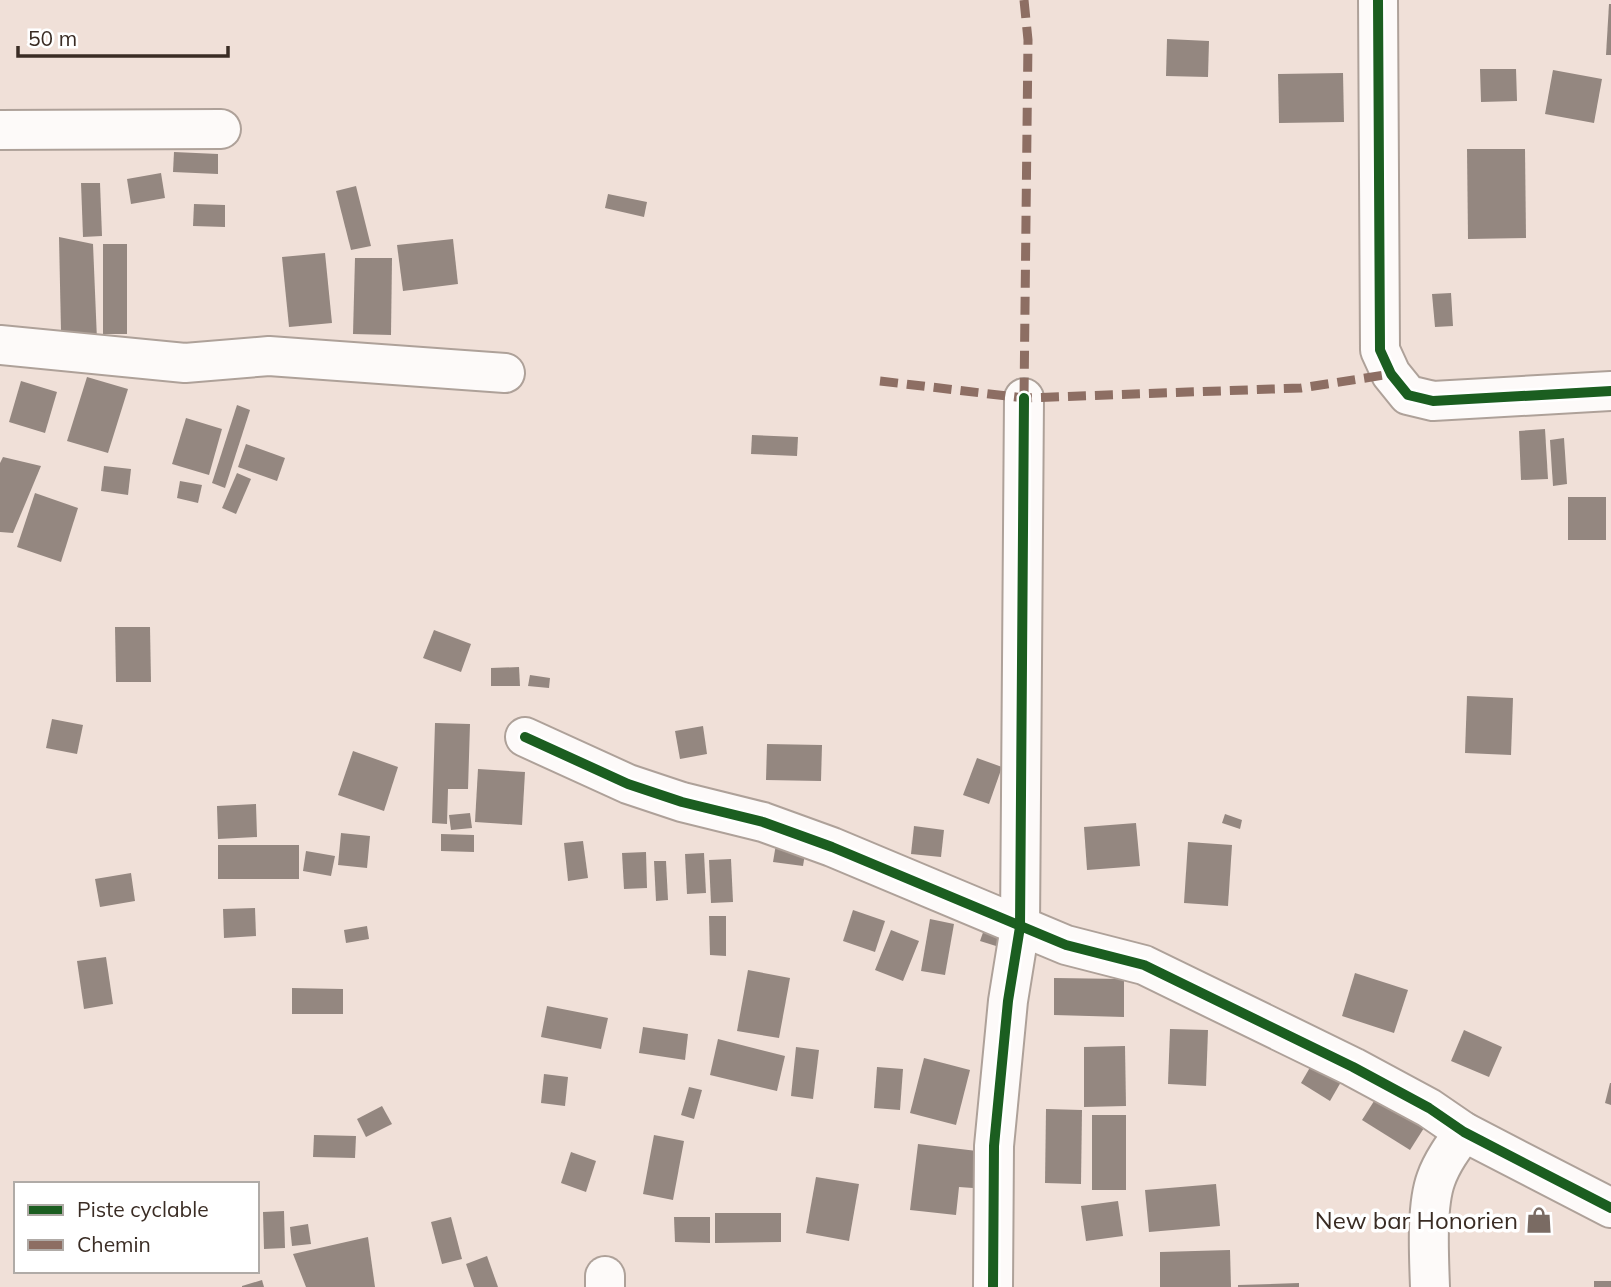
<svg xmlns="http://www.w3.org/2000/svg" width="1611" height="1287" font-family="Mulish,sans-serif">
  <rect width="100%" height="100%" fill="#f0e0d8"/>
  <!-- building -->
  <g fill="#948780">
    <path d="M1609 4H1611V55H1606Z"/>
    <path d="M1167 39 1209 41 1208 77 1166 76Z"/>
    <path d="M1480 69H1516L1517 101 1481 102Z"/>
    <path d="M1553 70 1602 79 1594 123 1545 114Z"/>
    <path d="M1343 73 1344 122 1279 123 1278 74Z"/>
    <path d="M1467 149H1525L1526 238 1468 239Z"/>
    <path d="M174 152 218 154V174L173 172Z"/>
    <path d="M161 173 165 198 131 204 127 179Z"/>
    <path d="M81 183H100L102 236 83 237Z"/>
    <path d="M356 186 371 246 351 250 336 191Z"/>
    <path d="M608 194 647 202 644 217 605 208Z"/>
    <path d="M194 204 225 205V227L193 226Z"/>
    <path d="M59 237 93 244 97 340 61 332Z"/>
    <path d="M453 239 458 284 403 291 397 245Z"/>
    <rect x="103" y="244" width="24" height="90"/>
    <path d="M325 253 332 323 289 327 282 257Z"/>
    <path d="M355 258H392L391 335 353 334Z"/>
    <path d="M1451 293 1453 326 1435 327 1432 294Z"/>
    <path d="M87 377 128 389 108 453 67 441Z"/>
    <path d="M21 381 57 392 45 433 9 422Z"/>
    <path d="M237 405 250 410 225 488 212 483Z"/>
    <path d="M186 418 222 429 209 475 172 464Z"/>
    <path d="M1545 429 1548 479 1521 480 1519 431Z"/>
    <path d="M752 435 798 437 797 456 751 454Z"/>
    <path d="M1564 438 1567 484 1553 486 1550 440Z"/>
    <path d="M246 444 285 458 277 481 238 467Z"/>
    <path d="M3 457 41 466 13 533 0 532V463Z"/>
    <path d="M104 466 131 469 128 495 101 491Z"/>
    <path d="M237 473 251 479 236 514 222 508Z"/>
    <path d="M180 481 202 485 198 503 177 498Z"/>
    <path d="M35 493 78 508 61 562 17 547Z"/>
    <rect x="1568" y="497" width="38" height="43"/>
    <path d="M115 627H150L151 682H116Z"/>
    <path d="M434 630 471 644 461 672 423 658Z"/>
    <path d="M519 667 520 686H491V668Z"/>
    <path d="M530 675 550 678 549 688 528 686Z"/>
    <path d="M1467 696 1513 698 1511 755 1465 753Z"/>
    <path d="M52 719 83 725 77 754 46 748Z"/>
    <path d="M435 723 470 724 468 789H448L447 824 432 823Z"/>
    <path d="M703 726 707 754 680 759 675 731Z"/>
    <path d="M767 744 822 745 821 781 766 780Z"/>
    <path d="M353 751 398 767 384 811 338 795Z"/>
    <path d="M977 758 1002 767 989 804 963 795Z"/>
    <path d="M478 769 525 772 522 825 475 822Z"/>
    <path d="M256 804 257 837 218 839 217 806Z"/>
    <path d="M470 813 472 828 451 830 449 815Z"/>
    <path d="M1225 814 1242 820 1240 829 1222 823Z"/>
    <path d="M1136 823 1140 866 1087 870 1084 827Z"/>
    <path d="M914 826 944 830 941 857 911 854Z"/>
    <path d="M341 833 370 836 367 868 338 865Z"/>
    <path d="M441 834 474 835V852L441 851Z"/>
    <path d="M583 841 588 878 568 881 564 843Z"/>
    <path d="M1188 842 1232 845 1228 906 1184 903Z"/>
    <path d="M776 844 806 848 803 866 773 862Z"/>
    <rect x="218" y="845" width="81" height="34"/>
    <path d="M306 851 335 856 331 876 303 871Z"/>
    <path d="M646 852 647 888 624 889 622 853Z"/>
    <path d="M704 853 706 893 687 894 685 854Z"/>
    <path d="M731 859 733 902 711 903 709 860Z"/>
    <path d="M654 861H666L668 900 656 901Z"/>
    <path d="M131 873 135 901 100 907 95 879Z"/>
    <path d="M255 908 256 936 224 938 223 909Z"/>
    <path d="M853 910 885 921 875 952 843 941Z"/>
    <path d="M709 916H726V956L710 955Z"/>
    <path d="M930 919 954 924 945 975 921 971Z"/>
    <path d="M987 921 1002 927 996 946 980 941Z"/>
    <path d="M367 926 369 939 346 943 344 930Z"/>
    <path d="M891 930 919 941 903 981 875 970Z"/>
    <path d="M106 957 113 1004 84 1009 77 961Z"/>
    <path d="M748 970 790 978 779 1038 737 1031Z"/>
    <path d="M1355 973 1408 990 1394 1033 1342 1016Z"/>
    <path d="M1054 978 1124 979V1017L1054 1015Z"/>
    <path d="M292 988 343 989V1014H292Z"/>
    <path d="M547 1006 608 1018 601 1049 541 1037Z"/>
    <path d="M643 1027 688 1034 685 1060 639 1053Z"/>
    <path d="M1170 1029 1208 1030 1206 1086 1168 1084Z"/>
    <path d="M1464 1030 1502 1047 1489 1077 1451 1061Z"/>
    <path d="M718 1039 785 1056 777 1091 710 1075Z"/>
    <path d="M1125 1046 1126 1106 1084 1107V1047Z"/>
    <path d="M796 1047 819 1050 813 1099 791 1096Z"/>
    <path d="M1316 1057 1345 1075 1330 1101 1301 1083Z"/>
    <path d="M924 1058 970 1070 956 1125 910 1113Z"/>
    <path d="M877 1067 903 1069 900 1110 874 1108Z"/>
    <path d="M544 1074 568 1077 565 1106 541 1103Z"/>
    <path d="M1610 1083H1611V1105L1605 1103Z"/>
    <path d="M689 1087 702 1090 694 1119 681 1115Z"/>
    <path d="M1383 1087 1431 1117 1410 1150 1362 1120Z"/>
    <path d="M382 1106 392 1124 366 1137 357 1119Z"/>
    <path d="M1046 1109 1082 1110 1081 1184 1045 1183Z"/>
    <rect x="1092" y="1115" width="34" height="75"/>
    <path d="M314 1135 356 1136 355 1158 313 1157Z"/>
    <path d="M654 1135 684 1141 673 1200 643 1194Z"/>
    <path d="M918 1144 977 1151 973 1188 959 1187 956 1215 910 1210Z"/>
    <path d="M571 1152 596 1161 586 1192 561 1183Z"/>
    <path d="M816 1177 859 1184 849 1241 806 1233Z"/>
    <path d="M1216 1184 1220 1226 1149 1232 1145 1190Z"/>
    <path d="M1118 1201 1123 1236 1086 1241 1081 1206Z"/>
    <path d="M284 1211 285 1248 264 1249 263 1212Z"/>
    <path d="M715 1213H781V1242L715 1243Z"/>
    <path d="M451 1217 462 1259 442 1264 431 1222Z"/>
    <path d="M674 1217H710V1243L675 1242Z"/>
    <path d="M308 1224 311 1244 292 1246 290 1227Z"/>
    <path d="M368 1237 375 1287H306L293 1254Z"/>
    <path d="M1230 1250 1231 1287H1160V1252Z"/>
    <path d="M487 1256 498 1287H474L466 1264Z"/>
    <path d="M262 1280 264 1287H242V1286Z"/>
    <rect x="1594" y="1281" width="17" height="6"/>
    <path d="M1299 1283V1287H1238V1285Z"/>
  </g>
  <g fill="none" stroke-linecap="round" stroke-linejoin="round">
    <defs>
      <g id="minor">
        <path d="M1378 0 1380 350 1391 374 1408 395 1433 401 1611 391"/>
        <path d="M0 130 221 129"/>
        <path d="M0 345 185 363 269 356 505 373"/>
        <path d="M525 737 628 784 682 802 763 822 832 847 1066 945 1144 965 1353 1067 1429 1108 1464 1132 1611 1208"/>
        <path d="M605 1287V1276"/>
        <path d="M993 1287 994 1146 1008 1001 1020 927 1024 398"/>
        <path d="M1430 1287C1429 1257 1426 1206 1436 1179 1442 1162 1453 1147 1464 1132"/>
      </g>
    </defs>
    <!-- minor casing -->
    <use href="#minor" stroke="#aea199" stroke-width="42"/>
    <!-- minor -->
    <use href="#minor" stroke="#fdfaf9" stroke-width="38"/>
    <!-- quiet -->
    <g stroke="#8d6e63" stroke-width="9" stroke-dasharray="18 9" stroke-linecap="butt">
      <path d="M1024 0 1028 40 1024 398"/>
      <path d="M880 381 1024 398 1301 388 1391 374"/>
    </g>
    <defs>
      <g id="cycleway">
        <path d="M1378 0 1380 350 1391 374 1408 395 1433 401 1611 391"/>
        <path d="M525 737 628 784 682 802 763 822 832 847 1066 945 1144 965 1353 1067 1429 1108 1464 1132 1611 1208"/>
        <path d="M993 1287 994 1146 1008 1001 1020 927 1024 398"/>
      </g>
    </defs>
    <!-- cycleway casing -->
    <use href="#cycleway" stroke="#fff" stroke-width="15"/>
    <!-- cycleway -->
    <use href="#cycleway" stroke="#1b5e20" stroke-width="10"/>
  </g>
  <!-- icons -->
  <defs>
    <symbol id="shop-bare" viewBox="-9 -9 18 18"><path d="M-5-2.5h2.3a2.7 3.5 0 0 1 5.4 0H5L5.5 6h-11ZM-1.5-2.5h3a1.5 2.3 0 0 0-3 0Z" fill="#7a6b63" stroke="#fff" stroke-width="2.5" paint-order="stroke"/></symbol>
  </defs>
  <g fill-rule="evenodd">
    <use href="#shop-bare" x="1520" y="1201" width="38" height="38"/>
  </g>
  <g text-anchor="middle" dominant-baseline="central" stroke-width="7" stroke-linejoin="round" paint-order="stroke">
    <!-- poi labels -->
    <g font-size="24" fill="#3a2c24" stroke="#fff" text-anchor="end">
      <text x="1518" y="1220">New bar Honorien</text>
    </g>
  </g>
  <!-- legend -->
  <rect x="14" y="1182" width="245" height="91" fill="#ffffff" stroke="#b0aba7" stroke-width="2"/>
  <rect x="28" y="1205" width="35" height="10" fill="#1b5e20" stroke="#b0aba7" stroke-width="2"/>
  <text x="77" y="1217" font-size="21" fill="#3a2c24">Piste cyclable</text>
  <rect x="28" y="1240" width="35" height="10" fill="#8d6e63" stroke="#b0aba7" stroke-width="2"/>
  <text x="77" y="1252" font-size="21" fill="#3a2c24">Chemin</text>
  <!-- scale -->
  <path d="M18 46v10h210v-10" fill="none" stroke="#3a2c24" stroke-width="3.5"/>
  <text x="28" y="46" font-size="21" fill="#3a2c24" stroke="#ffffff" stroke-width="5" paint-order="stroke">50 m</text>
</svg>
